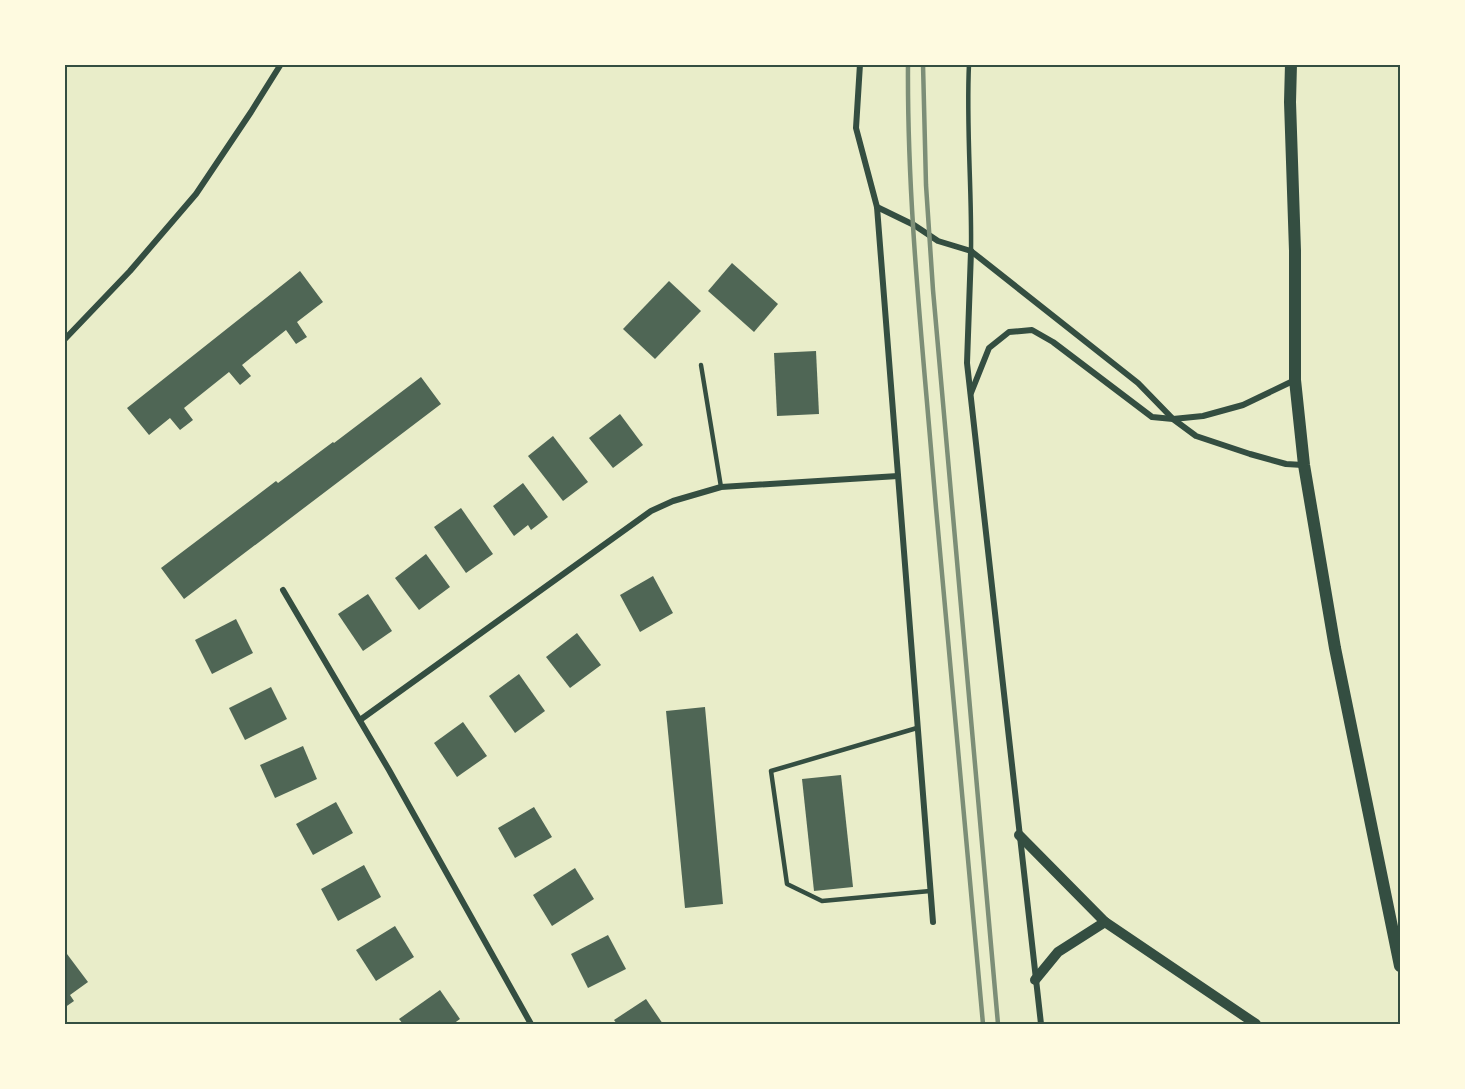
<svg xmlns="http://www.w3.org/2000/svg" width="1465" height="1089" font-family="Karla,sans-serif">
  <rect width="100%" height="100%" fill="#e9edc9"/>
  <!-- building -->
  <g fill="#4f6655">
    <path d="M732 263 778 304 754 332 708 291Z"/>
    <path d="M300 271 323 302 297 322 307 337 296 344 286 330 242 365 251 376 240 385 229 372 184 408 193 420 180 430 170 418 149 435 127 408Z"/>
    <path d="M669 281 701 311 655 359 623 329Z"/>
    <path d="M816 351 819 414 777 416 774 353Z"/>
    <path d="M421 377 441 404 184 599 161 568 276 481 278 483 333 442 334 443Z"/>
    <path d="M620 414 643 445 613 468 589 438Z"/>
    <path d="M553 436 588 482 563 501 528 456Z"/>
    <path d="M523 483 548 517 531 530 528 525 514 536 493 506Z"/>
    <path d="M461 508 493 554 466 573 434 527Z"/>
    <path d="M426 554 450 587 419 610 395 578Z"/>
    <path d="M653 576 673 613 640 632 620 595Z"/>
    <path d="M368 594 392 631 363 651 338 614Z"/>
    <path d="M236 619 253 653 212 674 195 640Z"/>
    <path d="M577 633 601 665 570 688 546 657Z"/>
    <path d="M519 674 545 711 515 733 489 696Z"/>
    <path d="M271 687 287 719 245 740 229 708Z"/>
    <path d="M705 707 723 904 685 908 666 711Z"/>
    <path d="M463 722 487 756 457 777 434 743Z"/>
    <path d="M303 746 317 779 275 798 260 765Z"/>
    <path d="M841 775 853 887 814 891 802 779Z"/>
    <path d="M336 802 353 833 313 855 296 824Z"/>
    <path d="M534 807 552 837 515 858 498 828Z"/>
    <path d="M364 865 381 897 338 921 321 889Z"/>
    <path d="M575 868 594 899 552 926 533 895Z"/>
    <path d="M395 926 414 957 376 981 356 950Z"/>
    <path d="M608 935 626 969 588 988 571 954Z"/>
    <path d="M64 950 88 982 70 995 74 1001 64 1008Z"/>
    <path d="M440 990 460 1019 453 1024H403L399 1019Z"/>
    <path d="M646 999 663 1024H617L614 1020Z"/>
  </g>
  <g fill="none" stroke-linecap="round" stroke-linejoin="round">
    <!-- service -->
    <g stroke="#344e41" stroke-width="4.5">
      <path d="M969 64C966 127 972 189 971 251"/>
      <path d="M701 365 721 487"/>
      <path d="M917 728 771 771 787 884 822 901 930 891"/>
    </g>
    <!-- minor -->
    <g stroke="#344e41" stroke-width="6">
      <path d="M860 64 856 128 877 207 933 922"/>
      <path d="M877 207 914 225 938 241 971 251 1138 383 1173 419 1203 416 1243 405 1295 380"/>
      <path d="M971 251 967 363 1041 1024"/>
      <path d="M64 340 130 271 196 194 251 112 281 64"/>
      <path d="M971 393 989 348 1009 332 1032 330 1053 342 1152 417 1173 419 1196 436 1250 454 1286 464 1303 465"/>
      <path d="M283 590 389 770 531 1024"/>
      <path d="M360 720 651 511 673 501 721 487 898 476"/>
    </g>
    <!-- tertiary -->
    <g stroke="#344e41" stroke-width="10">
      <path d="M1019 835 1105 922 1256 1024"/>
      <path d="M1035 980 1058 952 1105 922"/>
    </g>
    <!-- secondary -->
    <path stroke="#344e41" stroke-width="12" d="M1291 64 1290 102 1295 251V380L1304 465 1335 648 1400 966"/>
    <!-- rail -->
    <g stroke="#7c8e77" stroke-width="4.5">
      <path d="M908 64C907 197 921 329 932 461 948 649 965 837 983 1024"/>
      <path d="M923 64 926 185 933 290 998 1024"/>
    </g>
  </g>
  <!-- border -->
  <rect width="1465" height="1089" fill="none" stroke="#fefae0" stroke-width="132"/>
  <rect x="66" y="66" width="1333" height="957" fill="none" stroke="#344e41" stroke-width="2"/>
</svg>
